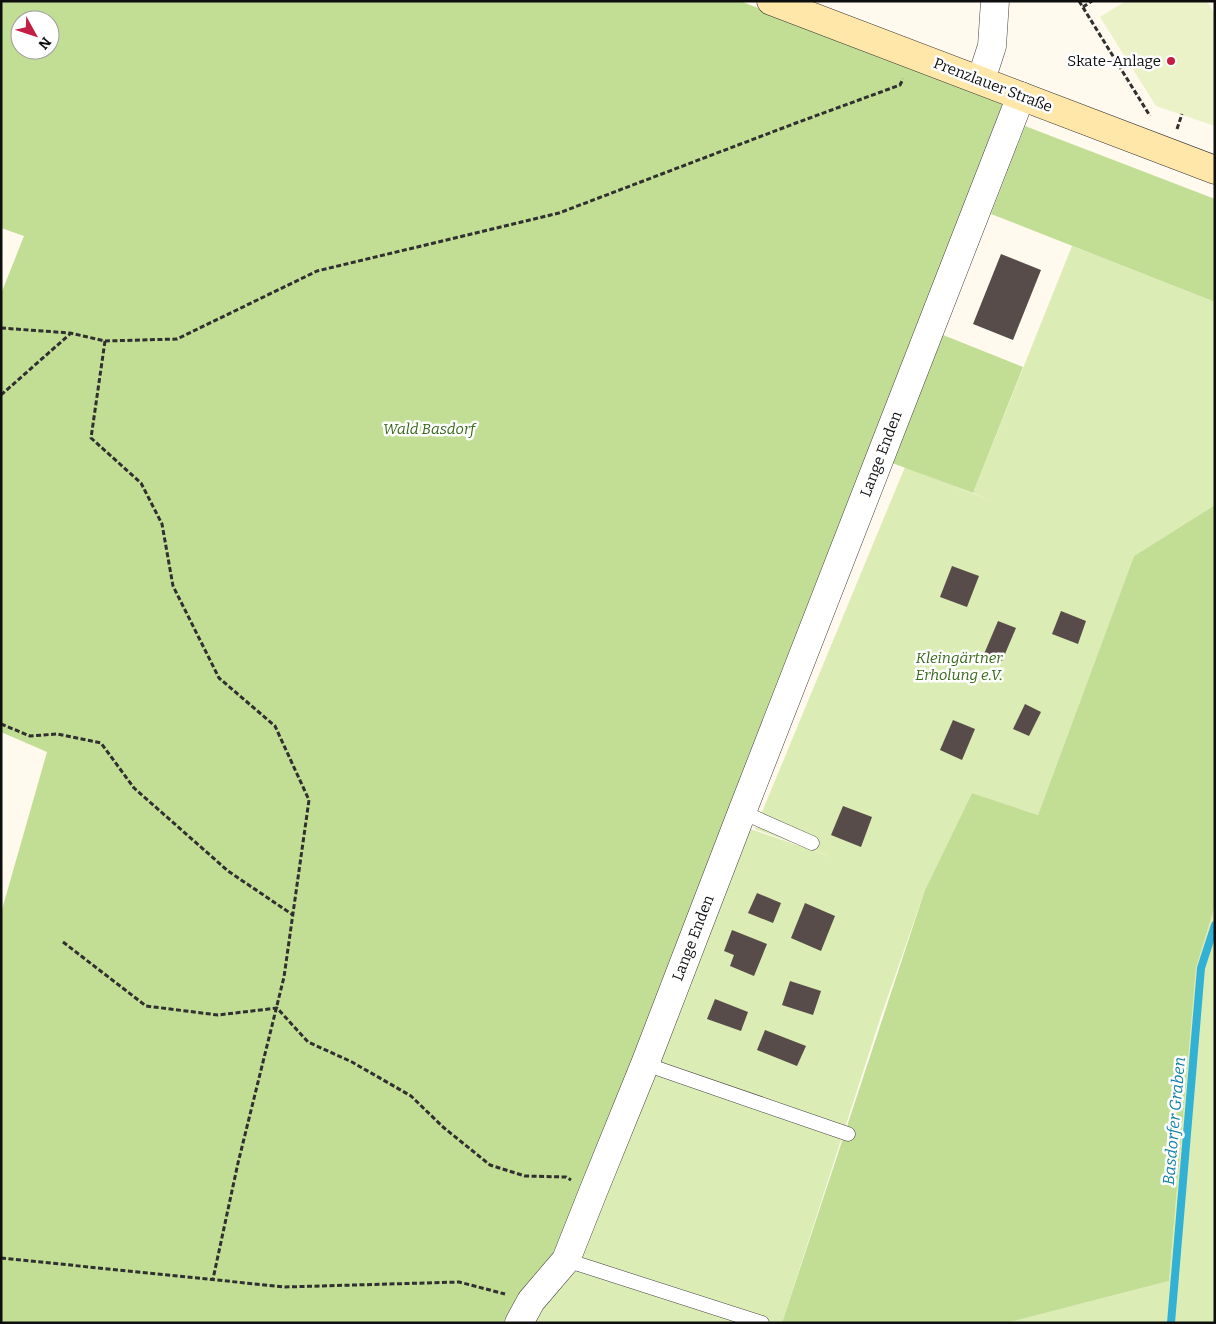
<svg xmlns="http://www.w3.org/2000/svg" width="1216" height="1324" font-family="Bitter,serif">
  <rect width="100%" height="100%" fill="#fff9ee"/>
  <!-- green -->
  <g fill="#dbecb5">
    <path d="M1072 246 1215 302V505L1134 556 1038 815 972 793 925 890 881 1016 782 1323H536L733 823 837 859 755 829 905 467 992 501 973 493Z"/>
    <path d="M1215 905V1323H1006L1169 1281 1196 968Z"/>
  </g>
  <!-- forest -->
  <g fill="#c2dd94" fill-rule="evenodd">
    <path d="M1 1H740L1008 104 923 327 1023 367 973 493 876 457 536 1323H1V913L47 752 1 732V294L24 236 1 228ZM20 20H50V50H20Z"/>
    <path d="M1025 126 1215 199V302L991 214Z"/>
    <path d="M1215 505V905L1196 968 1169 1281 1006 1323H782L925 890 972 793 1038 815 1134 556Z"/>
  </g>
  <!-- pitch -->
  <path fill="#ebf2c8" d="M1126 1H1207L1215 15V126L1156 106 1100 17Z"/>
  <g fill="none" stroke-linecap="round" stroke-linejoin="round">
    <!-- stream -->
    <path stroke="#33b1d4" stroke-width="8" d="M1171 1323 1201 968 1215 925"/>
  </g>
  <!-- building -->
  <g fill="#574c49">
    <path d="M1001 254 1041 270 1013 340 973 324Z"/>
    <path d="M952 566 979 576 967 607 940 597Z"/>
    <path d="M1061 611 1086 621 1078 644 1052 634Z"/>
    <path d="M998 621 1016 628 1002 661 984 654Z"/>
    <path d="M1025 704 1041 712 1029 736 1013 729Z"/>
    <path d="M953 720 975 729 962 760 940 750Z"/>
    <path d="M843 806 872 817 861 847 831 835Z"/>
    <path d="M757 893 781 903 773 923 748 913Z"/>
    <path d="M805 903 835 916 821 951 791 938Z"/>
    <path d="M732 930 767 944 754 976 730 966 734 955 724 951Z"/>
    <path d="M790 981 821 991 813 1015 782 1005Z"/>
    <path d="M715 999 748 1012 741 1031 707 1019Z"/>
    <path d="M765 1030 806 1046 797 1066 757 1050Z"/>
  </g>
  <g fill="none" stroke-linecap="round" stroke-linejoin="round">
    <defs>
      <g id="lane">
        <path d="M742 812 812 843"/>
        <path d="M645 1064 848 1134"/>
        <path d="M566 1260 762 1323"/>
      </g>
      <g id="street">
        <path d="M981 80 992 46 995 1"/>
        <path d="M519 1323 531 1301 566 1260 593 1192 645 1064 742 812 1021 96"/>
      </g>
      <path id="secondary" d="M771 1 1215 170"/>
    </defs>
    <!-- lane casing -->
    <use href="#lane" stroke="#414141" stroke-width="15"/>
    <!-- street casing -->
    <use href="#street" stroke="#414141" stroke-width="29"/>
    <!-- secondary casing -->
    <use href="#secondary" stroke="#303030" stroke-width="29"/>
    <!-- path -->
    <g stroke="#303030" stroke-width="3" stroke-dasharray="5 2.5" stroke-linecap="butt">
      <path d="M1079 1 1150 116"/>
      <path d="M1083 7 1092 1"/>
      <path d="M1177 129 1182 114"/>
      <path d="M1 328 70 333 105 341 177 339 317 271 559 213 796 123 900 85 903 79"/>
      <path d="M105 341 91 438 141 483 162 524 173 586 219 678 275 726 309 800 284 977 238 1163 213 1279"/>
      <path d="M1 395 70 334"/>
      <path d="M1 724 30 736 57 734 101 743 134 788 228 871 293 915"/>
      <path d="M63 942 146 1006 218 1015 277 1008 308 1042 352 1062 411 1096 443 1127 490 1165 525 1176 566 1177 571 1180"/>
      <path d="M1 1258 285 1287 459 1282 505 1294"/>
    </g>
    <!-- lane -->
    <use href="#lane" stroke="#fff" stroke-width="14"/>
    <!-- street -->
    <use href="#street" stroke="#fff" stroke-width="28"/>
    <!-- secondary -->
    <use href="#secondary" stroke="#ffe6a9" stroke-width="28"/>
  </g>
  <!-- markers -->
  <circle fill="#c51e44" stroke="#fff" stroke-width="2" cx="1171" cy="61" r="5"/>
  <g text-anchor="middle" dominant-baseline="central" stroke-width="5" stroke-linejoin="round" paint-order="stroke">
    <!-- poi labels -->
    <g font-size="15" fill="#0e0e0e" stroke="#fff" text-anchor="end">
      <text x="1161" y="61">Skate-Anlage</text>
    </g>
    <!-- street labels -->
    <g font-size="15" fill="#0e0e0e" stroke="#fff">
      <text transform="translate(993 85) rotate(21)">Prenzlauer Straße</text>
      <text transform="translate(881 454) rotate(-69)">Lange Enden</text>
      <text transform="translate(693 938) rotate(-69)">Lange Enden</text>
    </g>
    <!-- park labels -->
    <g font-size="15" font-style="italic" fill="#39691a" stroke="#fff">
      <text x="429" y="429">Wald Basdorf</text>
      <text x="959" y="658">Kleingärtner<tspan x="959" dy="17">Erholung e.V.</tspan></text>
    </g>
    <!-- water labels -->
    <g font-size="16" font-style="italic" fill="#107fa6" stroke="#fff">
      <text transform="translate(1174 1121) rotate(-85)">Basdorfer Graben</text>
    </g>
  </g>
  <!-- border -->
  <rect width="1216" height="1324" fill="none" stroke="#0e0e0e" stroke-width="5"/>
  <!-- north arrow -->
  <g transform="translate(35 35) rotate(130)"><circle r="24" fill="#ffffff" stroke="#9f9f9f"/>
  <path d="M0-4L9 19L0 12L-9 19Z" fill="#c51e44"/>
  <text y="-8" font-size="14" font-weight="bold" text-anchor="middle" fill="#0e0e0e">N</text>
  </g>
</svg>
